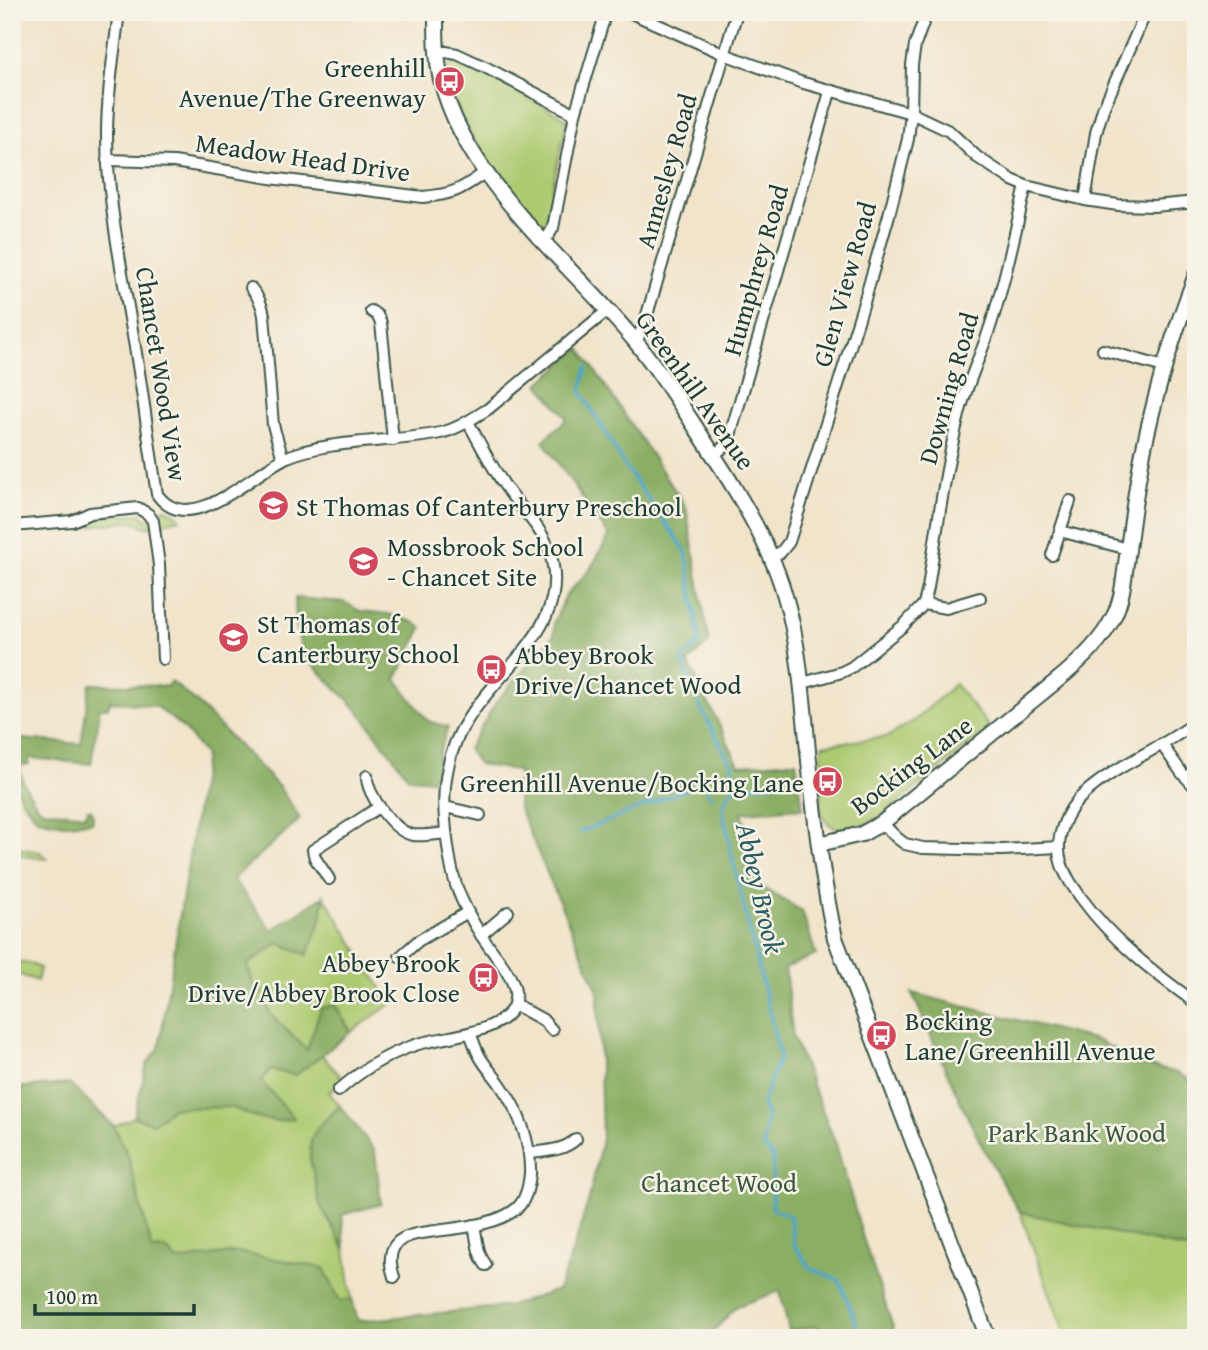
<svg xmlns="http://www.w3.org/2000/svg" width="1208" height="1350" font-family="'Gentium Book Plus',serif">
  <rect width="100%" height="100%" fill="#f7f3e8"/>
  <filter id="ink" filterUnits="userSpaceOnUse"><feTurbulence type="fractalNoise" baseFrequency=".0143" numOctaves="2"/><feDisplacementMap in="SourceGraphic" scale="14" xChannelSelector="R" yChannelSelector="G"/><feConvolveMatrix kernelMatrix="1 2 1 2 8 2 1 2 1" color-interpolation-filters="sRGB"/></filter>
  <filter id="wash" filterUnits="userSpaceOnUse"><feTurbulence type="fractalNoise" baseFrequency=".00686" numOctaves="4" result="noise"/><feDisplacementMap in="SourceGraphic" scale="28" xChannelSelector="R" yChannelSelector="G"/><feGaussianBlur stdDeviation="1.57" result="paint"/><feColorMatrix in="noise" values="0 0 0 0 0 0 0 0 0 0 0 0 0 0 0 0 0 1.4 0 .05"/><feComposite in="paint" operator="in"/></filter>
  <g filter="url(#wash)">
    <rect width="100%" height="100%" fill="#f1e4ca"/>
    <!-- green -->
    <g fill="#adca71" stroke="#668452" stroke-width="2">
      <path d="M456 62 483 72 567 119 544 229C515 212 439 97 447 65Z"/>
      <path d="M164 508 178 515 180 519 147 527 129 521 84 527 82 522 89 518 141 514 146 520 157 516Z"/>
      <path d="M955 684 990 728 880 817C861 827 829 840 821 811L822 745 887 737 915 720Z"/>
      <path d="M17 848 40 852 47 859 16 855 12 858V849Z"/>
      <path d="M324 896 391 1004 351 1032 335 1005 308 1051 269 1014 264 991 253 983 247 965 279 943 307 955 321 920Z"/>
      <path d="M12 961 31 964 40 968 37 981 12 972Z"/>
      <path d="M321 1054 343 1079 329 1092 340 1106 318 1127 320 1205 345 1249 352 1299 341 1302 237 1252 177 1261 152 1251 128 1156 114 1126 134 1117 153 1123 173 1108 231 1107 258 1118 277 1121 293 1118 260 1082 270 1070 296 1074Z"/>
      <path d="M1020 1212 1196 1251V1338H1066Z"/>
    </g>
    <!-- forest -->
    <g fill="#8aae63" stroke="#54764c" stroke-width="2">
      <path d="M580 348 686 507 709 643 688 662 739 765 796 761 803 808 742 812 758 885 802 911 816 955 785 968 793 1038 836 1144 863 1238 895 1333 881 1338H821L817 1326 789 1331 780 1291 737 1306 707 1338H12V1088L69 1084 114 1126 128 1156 152 1250 166 1249 177 1261 237 1252 324 1268 340 1301 352 1299 358 1321 510 1306 558 1290 573 1250 589 1199 602 1139 598 991 518 806V771L478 764 468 749 496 702 554 635V622L566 595 589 571 609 536 543 441 567 419 539 384Z"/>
      <path d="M295 598 344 602 360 611 388 614 413 622 422 628 396 679 428 721 448 727 439 753 436 780 409 778 357 709 302 654 296 622Z"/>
      <path d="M171 681 196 702 279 787 300 819 233 879 272 930 324 896 321 920 307 955 279 943 247 965 253 983 264 991 270 1014 307 1050 321 1008 335 1005 351 1032 296 1075 270 1070 261 1081 294 1118 277 1121 258 1118 231 1107 173 1108 153 1123 134 1117 147 1064 159 1048 205 755 184 729 156 706 110 701 108 708H100L91 764 29 758V764L21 765 20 770 23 782 37 806 44 810 86 815 88 809 92 810 93 817 92 822 64 824 38 819 22 801 16 788 12 777V738L81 744 90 684 167 686Z"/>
      <path d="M912 993 1096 1040 1145 1065 1177 1073 1196 1083V1251L1020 1212C976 1143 945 1068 912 993Z"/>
      <path d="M340 1106 375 1151 381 1204 342 1215 345 1249 320 1205 310 1159 311 1139 318 1127Z"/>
    </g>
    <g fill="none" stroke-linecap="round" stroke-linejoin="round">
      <!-- stream -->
      <g stroke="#4aa6c8" stroke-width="3.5">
        <path d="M587 367 581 391 626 468 686 551 700 642 682 660 700 707 733 767 734 787 726 798 723 811 733 861 780 1056 762 1104 767 1117 763 1146 773 1157 772 1208 790 1216 794 1244 810 1268 839 1280 856 1322 854 1338"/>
        <path d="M734 787 788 782"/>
        <path d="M580 832 702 783 712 797"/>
      </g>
    </g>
  </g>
  <g filter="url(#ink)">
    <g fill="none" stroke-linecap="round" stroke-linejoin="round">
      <defs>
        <g id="street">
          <path d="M119 12C114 53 107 94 107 134 107 200 121 265 132 330 142 384 148 439 157 494 189 541 255 471 287 457 331 439 393 443 440 433 458 429 473 418 488 409L608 310"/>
          <path d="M629 12 724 54 800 82 911 113 949 131 977 157 1012 180 1026 186 1085 200 1118 205 1154 206 1196 202"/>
          <path d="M436 53 446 52 457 54 485 67 575 114"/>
          <path d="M107 160 174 162 270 178 423 197C455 194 460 190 486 172"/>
          <path d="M1085 200 1096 133 1103 109 1146 12"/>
          <path d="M544 243 553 228 575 114 606 12"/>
          <path d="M251 288C258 296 262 304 264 315L273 425 283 459"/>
          <path d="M371 311 377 315 381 323 393 440"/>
          <path d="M636 342 644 325 737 12"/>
          <path d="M1103 350 1164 367"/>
          <path d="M714 455 726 445 731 432 830 92"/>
          <path d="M12 526 72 521 90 513 138 508 148 514 153 521 159 565 163 659"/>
          <path d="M1060 531 1128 549"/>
          <path d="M1052 555 1070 501"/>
          <path d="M771 557 781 552 789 542 865 299 889 215 908 139 911 113 912 65 915 45 927 12"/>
          <path d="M924 604 928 588C937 529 945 469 960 411 967 385 978 361 987 336 1004 287 1014 236 1026 186"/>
          <path d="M803 683 842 672 852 667 903 626 924 604 946 608 980 598"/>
          <path d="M1196 722C1161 749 1116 765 1084 794 1066 810 1054 839 1061 862 1065 876 1074 888 1082 899 1113 941 1154 973 1196 1003"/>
          <path d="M1162 745 1182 773 1196 788"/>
          <path d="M367 776C366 794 394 832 413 835 423 836 436 834 446 833"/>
          <path d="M445 807 480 815"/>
          <path d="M882 823 897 838 905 844 923 848 1002 850 1059 847"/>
          <path d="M329 879 315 858 313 850 379 807"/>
          <path d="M481 935 508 912"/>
          <path d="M400 957 418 941 468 912"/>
          <path d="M514 1004 543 1020 552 1030"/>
          <path d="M338 1091C360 1071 386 1055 415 1045 441 1036 496 1035 512 1009 526 985 493 955 481 935 472 921 463 904 457 888 450 867 447 843 445 820 442 786 448 748 468 719 504 663 576 622 548 547 539 524 518 506 505 486 491 466 480 443 468 422"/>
          <path d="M529 1153C545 1151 564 1151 576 1139"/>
          <path d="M474 1225C477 1238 477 1254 486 1265"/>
          <path d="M394 1277C390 1265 388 1251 398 1242 406 1235 419 1233 429 1232 455 1228 501 1226 520 1205 527 1196 529 1185 530 1174 531 1141 519 1111 500 1084 493 1074 483 1064 478 1053 475 1047 473 1040 470 1033"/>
          <path d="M772 1337V1338"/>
        </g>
        <g id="secondary">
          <path d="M436 12C436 35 436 58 441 80 468 185 568 260 635 341 658 369 678 400 698 431 724 471 750 511 770 555 799 619 802 691 809 761 815 820 822 880 835 938L988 1338"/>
          <path d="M819 844 862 834 882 823 1065 674C1083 658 1102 640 1113 618 1124 597 1124 573 1128 550 1133 511 1138 471 1147 434 1159 379 1176 327 1196 275"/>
        </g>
      </defs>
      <!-- street casing -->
      <use href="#street" stroke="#3e564a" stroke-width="14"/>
      <!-- secondary casing -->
      <use href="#secondary" stroke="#3e564a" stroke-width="18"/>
      <!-- street -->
      <use href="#street" stroke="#fff" stroke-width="10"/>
      <!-- secondary -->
      <use href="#secondary" stroke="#fff" stroke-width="14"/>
    </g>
  </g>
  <!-- icons -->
  <defs>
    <symbol id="bus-disc" viewBox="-11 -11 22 22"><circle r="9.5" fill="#d1495b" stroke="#f7f3e8"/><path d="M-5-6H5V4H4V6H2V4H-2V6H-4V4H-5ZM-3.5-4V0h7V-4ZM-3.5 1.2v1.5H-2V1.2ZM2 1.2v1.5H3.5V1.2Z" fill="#fff"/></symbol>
    <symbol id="school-disc" viewBox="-11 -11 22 22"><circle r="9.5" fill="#d1495b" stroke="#f7f3e8"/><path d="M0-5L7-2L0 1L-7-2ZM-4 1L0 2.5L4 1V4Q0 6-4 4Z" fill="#fff"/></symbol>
  </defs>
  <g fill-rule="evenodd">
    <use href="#bus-disc" x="432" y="64" width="35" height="35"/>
    <use href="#school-disc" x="256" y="488" width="35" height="35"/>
    <use href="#school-disc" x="346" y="544" width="35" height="35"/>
    <use href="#school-disc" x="216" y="620" width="35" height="35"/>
    <use href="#bus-disc" x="474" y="652" width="35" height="35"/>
    <use href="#bus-disc" x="810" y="764" width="35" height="35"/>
    <use href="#bus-disc" x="466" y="960" width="35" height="35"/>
    <use href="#bus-disc" x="864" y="1018" width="35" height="35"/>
  </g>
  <g text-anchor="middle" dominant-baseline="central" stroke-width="5" stroke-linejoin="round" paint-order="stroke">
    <!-- poi labels -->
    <g font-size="26" fill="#1f3d34" stroke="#f7f3e8" text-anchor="start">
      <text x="426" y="67" text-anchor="end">Greenhill<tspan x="426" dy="30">Avenue/The Greenway</tspan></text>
      <text x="296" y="506">St Thomas Of Canterbury Preschool</text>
      <text x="387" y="546">Mossbrook School<tspan x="387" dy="30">- Chancet Site</tspan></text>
      <text x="257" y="623">St Thomas of<tspan x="257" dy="30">Canterbury School</tspan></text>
      <text x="515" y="654">Abbey Brook<tspan x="515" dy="30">Drive/Chancet Wood</tspan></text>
      <text x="804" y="782" text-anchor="end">Greenhill Avenue/Bocking Lane</text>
      <text x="460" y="962" text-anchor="end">Abbey Brook<tspan x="460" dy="30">Drive/Abbey Brook Close</tspan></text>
      <text x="905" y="1020">Bocking<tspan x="905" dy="30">Lane/Greenhill Avenue</tspan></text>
    </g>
    <!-- street labels -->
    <g font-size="26" fill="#1f3d34" stroke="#f7f3e8">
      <text transform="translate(303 157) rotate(8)">Meadow Head Drive</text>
      <text transform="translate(666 171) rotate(-74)">Annesley Road</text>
      <text transform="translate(755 270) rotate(-74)">Humphrey Road</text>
      <text transform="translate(844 284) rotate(-74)">Glen View Road</text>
      <text transform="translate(162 374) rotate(81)">Chancet Wood View</text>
      <text transform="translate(948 388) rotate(-74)">Downing Road</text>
      <text transform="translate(696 390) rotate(55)">Greenhill Avenue</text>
      <text transform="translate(911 765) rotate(-37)">Bocking Lane</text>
    </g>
    <!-- park labels -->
    <g font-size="26" fill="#3b5940" stroke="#f7f3e8">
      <text x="1077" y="1132">Park Bank Wood</text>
      <text x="719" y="1182">Chancet Wood</text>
    </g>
    <!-- water labels -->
    <g font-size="28" font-style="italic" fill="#2c5c60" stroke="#f7f3e8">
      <text transform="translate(761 888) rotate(77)">Abbey Brook</text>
    </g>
  </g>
  <!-- margin -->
  <rect width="1208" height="1350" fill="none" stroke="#f7f3e8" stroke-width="42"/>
  <!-- scale -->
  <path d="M35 1304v10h159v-10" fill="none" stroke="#1f3d34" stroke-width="3.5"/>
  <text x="46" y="1304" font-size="21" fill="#1f3d34" stroke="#f7f3e8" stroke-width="5" paint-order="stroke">100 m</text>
</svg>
